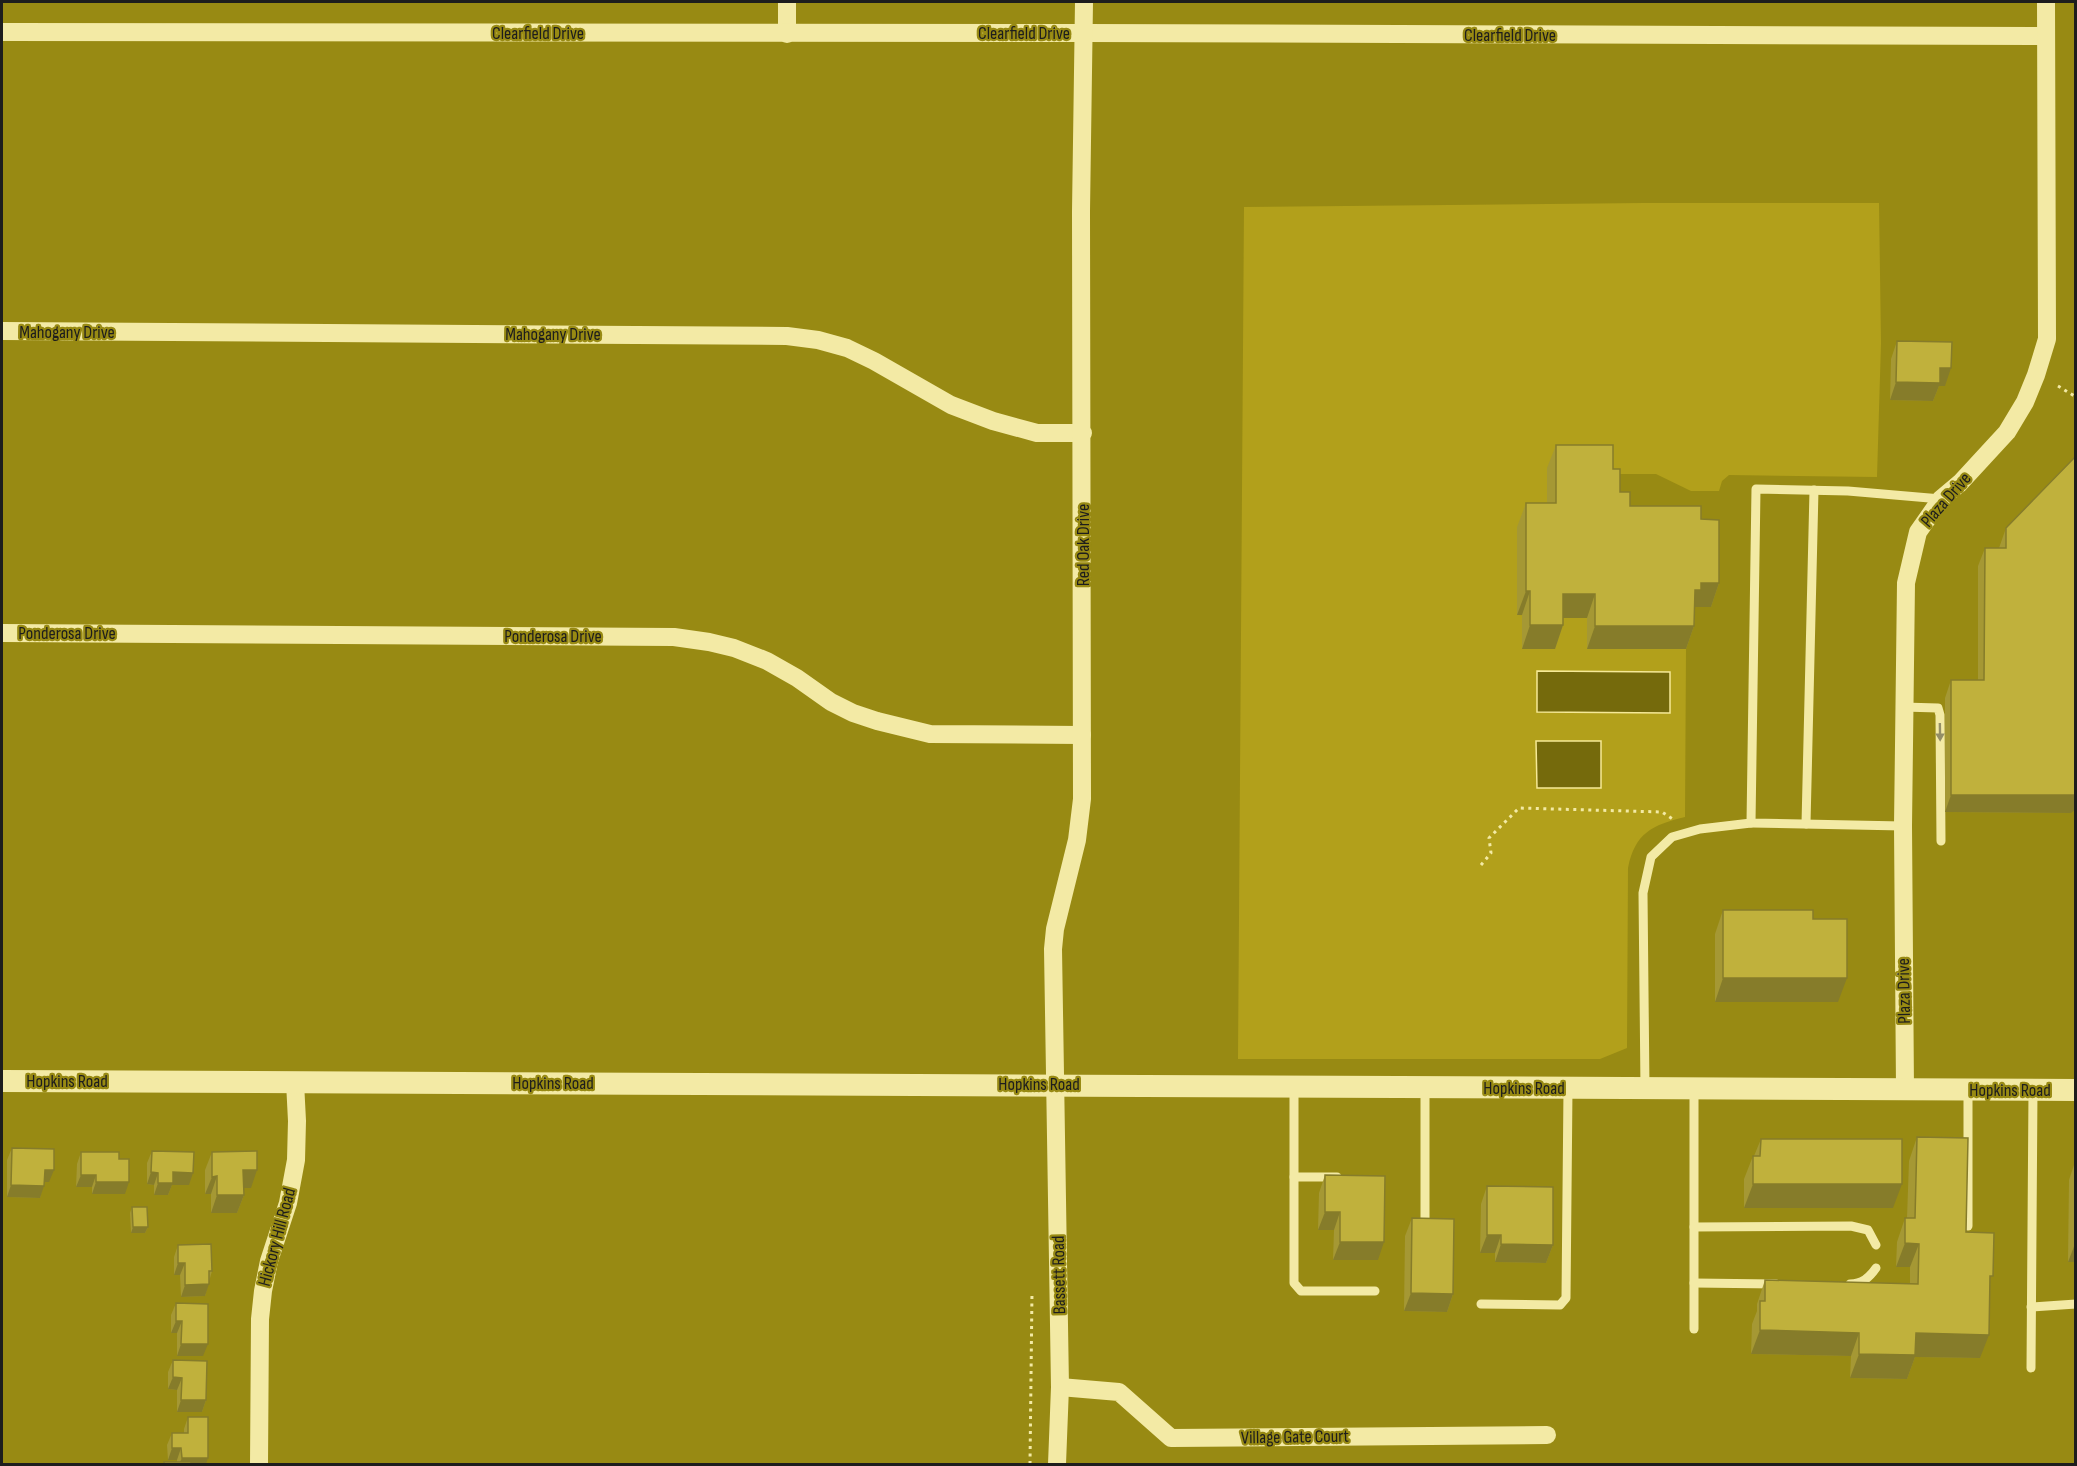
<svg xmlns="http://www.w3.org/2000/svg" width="2077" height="1466" font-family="'Sofia Sans Condensed',sans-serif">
  <rect width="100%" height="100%" fill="#988a13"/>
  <!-- green -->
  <path fill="#b2a01b" d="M1644 203H1879L1881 343 1877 477 1729 475 1722 481 1719 491H1691L1656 474H1604L1548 468 1547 527H1517L1518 615 1587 618V649H1686L1685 817C1652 825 1635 833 1628 868L1627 1048 1600 1059H1238L1244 207Z"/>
  <!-- water -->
  <g fill="#756a0c" stroke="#f6e997" stroke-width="1.5">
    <path d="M1537 671 1670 672V713L1537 712Z"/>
    <path d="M1536 741H1601V788H1537Z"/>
  </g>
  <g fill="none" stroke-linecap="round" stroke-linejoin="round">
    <!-- path -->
    <g stroke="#f3eaa5" stroke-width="3" stroke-dasharray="3 4.5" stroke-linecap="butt">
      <path d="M2058 386 2076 397"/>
      <path d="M1481 865 1491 853 1489 838 1519 808 1662 812 1674 820"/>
      <path d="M1030 1464 1032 1292"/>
    </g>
    <!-- service -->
    <g stroke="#f3eaa5" stroke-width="9">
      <path d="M1903 707 1938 708 1940 715 1941 841"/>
      <path d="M1806 824 1814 490"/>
      <path d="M1903 826 1751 823 1756 489 1848 491 1941 499"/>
      <path d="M1294 1087V1283L1301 1291H1375"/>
      <path d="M1425 1088V1223"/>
      <path d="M1645 1089 1643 893 1651 857 1672 837 1700 829 1751 823"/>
      <path d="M1694 1089V1329"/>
      <path d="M1968 1090V1226"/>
      <path d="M1294 1177H1337"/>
      <path d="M1694 1227 1851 1226 1868 1230 1876 1245"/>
      <path d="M1694 1283 1776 1284"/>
      <path d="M1850 1284C1862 1284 1869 1278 1876 1268"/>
      <path d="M1481 1304 1560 1305 1566 1298 1568 1089"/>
      <path d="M2031 1307 2076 1304"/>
      <path d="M2031 1368 2033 1090"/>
    </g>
    <!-- minor -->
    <g stroke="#f3eaa5" stroke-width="18">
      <path d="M787 2V34"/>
      <path d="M2 32 1084 33 2046 36"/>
      <path d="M2 331 787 336 818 340 847 348 874 361 951 405 993 421 1037 433H1083"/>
      <path d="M2 633 674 637 709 642 734 648 767 661 797 678 831 702 853 713 877 721 930 734 1082 735"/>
      <path d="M1905 1090 1903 826 1906 583 1918 532 1941 499 1960 483 2007 432 2025 402 2036 375 2047 339 2046 2"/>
      <path d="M1060 1387 1119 1392 1171 1438 1547 1435"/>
      <path d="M259 1464 260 1319 263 1291 269 1261 288 1203 296 1160 297 1121 295 1082"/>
      <path d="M1057 1464 1060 1387 1053 949 1055 929 1077 840 1082 799 1081 211 1084 2"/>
    </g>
    <!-- tertiary -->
    <path stroke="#f3eaa5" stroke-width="22" d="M2 1081 2076 1090"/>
  </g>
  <!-- wall -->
  <g fill="#a59834">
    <path d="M1897 341 1945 386H1939L1933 401 1890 400 1891 359Z"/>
    <path d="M1556 445 1613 469 1620 492 1630 506 1701 519 1719 583 1711 607H1695L1694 626 1686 649H1587V618H1563V625L1555 649H1522V615H1517V527L1526 503H1547V468Z"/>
    <path d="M2006 528 2071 813 1945 812V698L1951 680H1978V566L1985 548H1999Z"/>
    <path d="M1723 910 1813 919 1838 1002H1715V934Z"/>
    <path d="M1917 1137 1966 1232 1990 1286 1980 1358 1915 1357 1907 1379 1850 1378 1851 1356 1751 1354 1752 1324 1757 1311V1304L1765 1280 1910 1284V1267H1896L1897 1242 1905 1218H1907L1909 1161Z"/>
    <path d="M1761 1139 1893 1208H1744V1179L1753 1156H1754Z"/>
    <path d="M12 1148 49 1182H44L40 1198 7 1197V1160Z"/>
    <path d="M152 1151 189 1185H172L168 1195H154V1185L147 1184V1163Z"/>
    <path d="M81 1152 119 1159 125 1194H92V1187H76L77 1164Z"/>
    <path d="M212 1152 251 1188H244V1195L237 1213H211V1194H205V1170Z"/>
    <path d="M2075 1162 2076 1262H2068L2069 1180Z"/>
    <path d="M1325 1175 1378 1260H1333L1334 1230H1318L1319 1193Z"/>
    <path d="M1487 1186 1553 1245 1546 1263 1495 1262V1253H1480L1481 1204Z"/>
    <path d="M132 1207 148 1227 145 1233H131L130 1213Z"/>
    <path d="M1412 1218 1453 1294 1447 1312 1404 1311 1405 1236Z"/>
    <path d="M178 1245 212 1271 205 1296 181 1297 180 1275H174V1257Z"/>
    <path d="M176 1303 203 1356H177V1333H171V1315Z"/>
    <path d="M173 1360 206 1400 202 1412H177V1390L168 1389V1372Z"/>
    <path d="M188 1417 206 1464H163L164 1462H177V1460H168L167 1445 172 1433H184V1429Z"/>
  </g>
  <!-- shaded-wall -->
  <g fill="#867c2a">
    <path d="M1940 368H1951L1945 386H1939L1933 401 1890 400 1896 382Z"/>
    <path d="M1701 583H1719L1711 607H1695V590Z"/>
    <path d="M1526 591H1530L1522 615H1517Z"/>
    <path d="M1563 594H1595L1587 618H1555Z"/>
    <path d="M1530 625H1563L1555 649H1522Z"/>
    <path d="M1595 626H1694L1686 649H1587Z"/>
    <path d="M1951 795H2076V809L2071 813 1945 812Z"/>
    <path d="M1723 978H1847L1838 1002H1715Z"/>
    <path d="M45 1170H54L49 1182H40Z"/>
    <path d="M243 1170H257L251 1188H237Z"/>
    <path d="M151 1172 158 1173 154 1185 147 1184Z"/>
    <path d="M173 1172 193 1173 189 1185H172L168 1195H154L158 1183Z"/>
    <path d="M81 1175H96L92 1187H76Z"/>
    <path d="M217 1176 211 1194H205L212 1177Z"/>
    <path d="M96 1182H129L125 1194H92Z"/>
    <path d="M1753 1184H1902L1893 1208H1744Z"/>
    <path d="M11 1185 44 1186 40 1198 7 1197Z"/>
    <path d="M217 1195H244L237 1213H211Z"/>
    <path d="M1325 1212H1340L1334 1230H1318Z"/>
    <path d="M133 1227H148L145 1233H131Z"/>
    <path d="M1487 1235H1501L1495 1253H1480Z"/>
    <path d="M1340 1242H1384L1378 1260H1333Z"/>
    <path d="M1905 1243 1919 1244 1910 1267H1896Z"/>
    <path d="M1501 1244 1553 1245 1546 1263 1495 1262Z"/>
    <path d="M2075 1244H2076V1262H2068Z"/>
    <path d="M178 1263H185L180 1275H174Z"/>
    <path d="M209 1284 205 1296 181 1297 185 1285Z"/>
    <path d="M1411 1293 1453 1294 1447 1312 1404 1311Z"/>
    <path d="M176 1321H182L177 1333H171Z"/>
    <path d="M1760 1330 1859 1333 1851 1356 1751 1354Z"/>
    <path d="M1916 1333 1989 1335 1980 1358 1915 1357 1907 1379 1850 1378 1859 1354Z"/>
    <path d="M181 1344H208L203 1356H177Z"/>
    <path d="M173 1377 182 1378 177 1390 168 1389Z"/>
    <path d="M181 1400H206L202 1412H177Z"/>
    <path d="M172 1448H181L177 1460H168Z"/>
    <path d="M182 1458H208L206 1464H179Z"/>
  </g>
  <!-- building -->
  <g fill="#c0b13c" stroke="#867c2a" stroke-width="1.5">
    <path d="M1897 341 1952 342 1951 368H1940V383L1896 382Z"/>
    <path d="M1556 445H1613V469H1620V492H1630V506H1701V519L1719 520V583H1701V590H1695L1694 626H1595V594H1563V625H1530V591H1526V503H1556Z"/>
    <path d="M2076 456V795H1951V680H1984L1985 548H2006V528Z"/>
    <path d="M1723 910H1813V919H1847V978H1723Z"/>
    <path d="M1917 1137 1968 1138 1966 1232 1994 1233 1993 1276H1990L1989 1335 1916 1333 1915 1355 1859 1354V1333L1760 1330V1301H1765V1280L1918 1284 1919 1244 1905 1243V1218H1915Z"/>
    <path d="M1761 1139H1902V1184H1753V1156H1760Z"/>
    <path d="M12 1148 54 1149V1170H45L44 1186 11 1185Z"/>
    <path d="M152 1151 194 1152 193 1173 173 1172V1183H158V1173L151 1172Z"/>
    <path d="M257 1151V1170H243L244 1195H217V1176L212 1177V1152Z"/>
    <path d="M81 1152H119V1159H129V1182H96V1175H81Z"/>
    <path d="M2075 1162 2076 1244H2075Z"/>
    <path d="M1325 1175 1385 1176 1384 1242H1340V1212H1325Z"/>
    <path d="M1487 1186 1553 1187V1245L1501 1244V1235H1487Z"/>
    <path d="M132 1207H147L148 1227H133Z"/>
    <path d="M1412 1218 1454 1219 1453 1294 1411 1293Z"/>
    <path d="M211 1244 212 1271H209V1284L185 1285V1263H178V1245Z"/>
    <path d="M176 1303 208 1304V1344H181L182 1321H176Z"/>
    <path d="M173 1360 207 1361 206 1400H181L182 1378 173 1377Z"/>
    <path d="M188 1417H208V1458H182L181 1448H172V1433H188Z"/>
    <rect x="164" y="1462" width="27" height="2"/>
  </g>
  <!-- one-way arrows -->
  <defs><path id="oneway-solid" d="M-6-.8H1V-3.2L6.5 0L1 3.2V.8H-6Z" transform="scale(1.5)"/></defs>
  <use fill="#938e68" href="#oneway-solid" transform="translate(1940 732) rotate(89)"/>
  <g text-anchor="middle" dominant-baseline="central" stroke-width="4.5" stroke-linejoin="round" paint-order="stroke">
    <!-- street labels -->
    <g font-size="18" fill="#1d1d1d" stroke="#988a13">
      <text x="538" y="33">Clearfield Drive</text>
      <text x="1024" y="33">Clearfield Drive</text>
      <text x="1510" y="35">Clearfield Drive</text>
      <text x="67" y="332">Mahogany Drive</text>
      <text x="553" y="334">Mahogany Drive</text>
      <text transform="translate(1946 500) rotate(-49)">Plaza Drive</text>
      <text transform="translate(1083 545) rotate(-90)">Red Oak Drive</text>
      <text x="67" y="633">Ponderosa Drive</text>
      <text x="553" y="636">Ponderosa Drive</text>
      <text transform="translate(1904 991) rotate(-91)">Plaza Drive</text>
      <text x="67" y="1081">Hopkins Road</text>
      <text x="553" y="1083">Hopkins Road</text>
      <text x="1039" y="1084">Hopkins Road</text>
      <text x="1524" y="1088">Hopkins Road</text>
      <text x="2010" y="1090">Hopkins Road</text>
      <text transform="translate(277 1237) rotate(-75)">Hickory Hill Road</text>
      <text transform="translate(1059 1275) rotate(-91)">Bassett Road</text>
      <text transform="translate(1295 1437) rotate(-1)">Village Gate Court</text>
    </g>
  </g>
  <!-- border -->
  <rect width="2077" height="1466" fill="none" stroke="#1d1d1d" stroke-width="6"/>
</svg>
